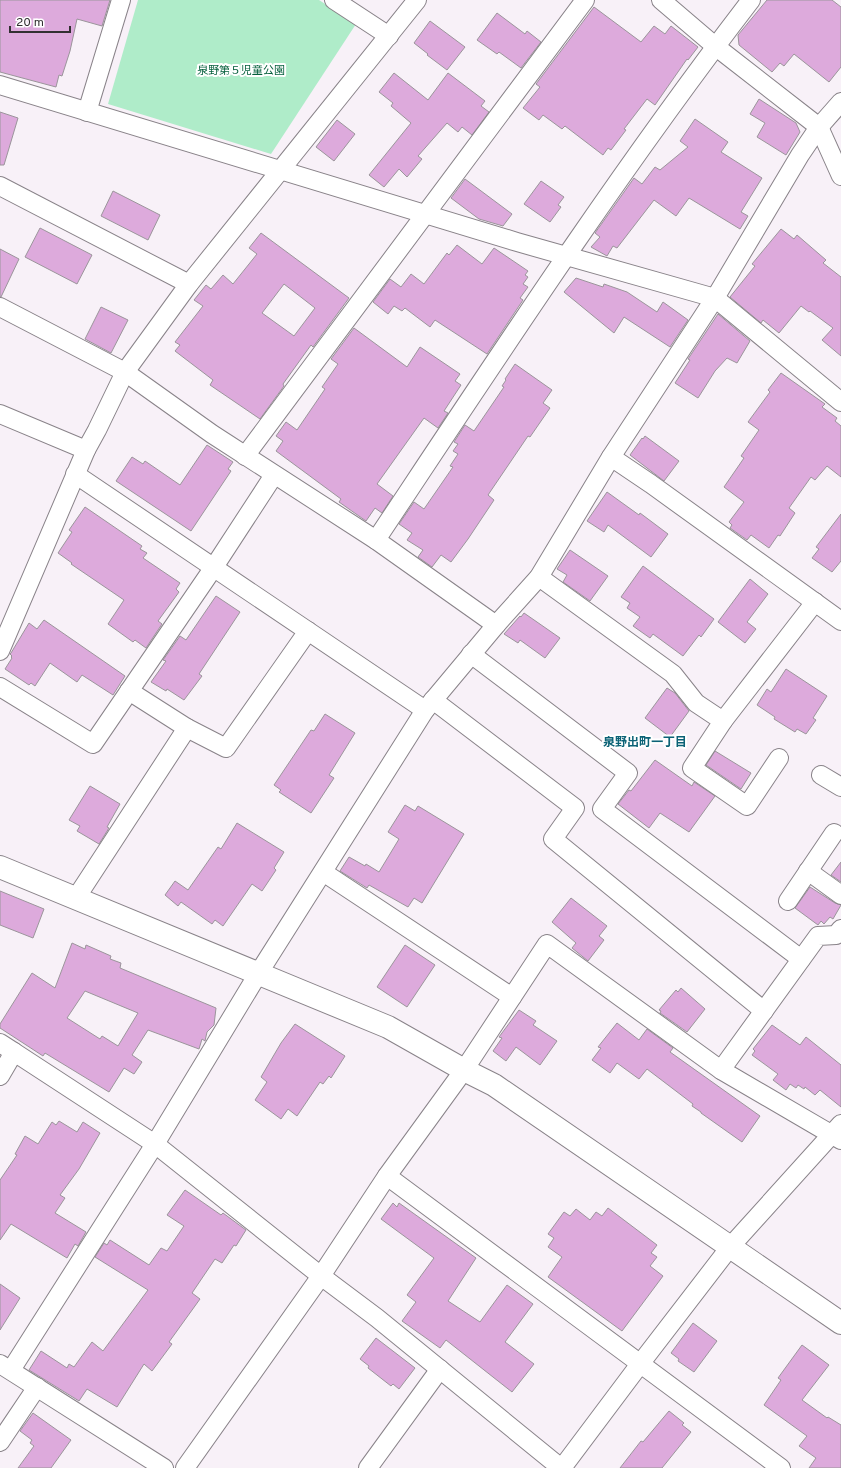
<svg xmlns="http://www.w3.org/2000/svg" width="841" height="1468" font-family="Overpass,'Noto Sans JP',sans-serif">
  <rect width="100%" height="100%" fill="#f8f1f8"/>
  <!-- green -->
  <path fill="#afecc9" d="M138 0H319L356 24 271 154 108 104Z"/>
  <!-- building -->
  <g fill="#ddaadc" stroke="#9b959b" fill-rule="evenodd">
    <path d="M0 0H110L102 26 77 19 70 51 62 76 59 75 56 87 0 72Z"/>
    <path d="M767 0H832L841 7V67L829 82 794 54 784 66 780 63 772 72 739 45 738 35Z"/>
    <path d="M594 7 641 42 654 26 665 34 671 26 698 47 688 60 687 59 655 105 647 99 624 129 626 130 611 150 608 148 603 155 565 126 562 129 543 115 539 120 523 108 540 87 536 84Z"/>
    <path d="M497 13 525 34 527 31 541 42 521 68 499 52 497 54 477 40Z"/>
    <path d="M430 21 465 47 447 70 427 55 428 54 414 43Z"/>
    <path d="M394 73 428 100 448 73 485 101 481 106 489 112 472 135 462 127 458 132 447 123 418 156 422 159 407 177 399 169 384 187 369 175 411 123 391 106 393 103 379 92Z"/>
    <path d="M759 99 796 123 800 132 786 155 757 137 765 123 750 114Z"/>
    <path d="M0 112 18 118 4 165H0Z"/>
    <path d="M695 119 728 142 721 152 762 178 741 212 748 216 740 229 689 198 676 216 654 200 617 248 613 246 607 256 591 247 600 237 595 233 634 178 642 184 655 167 660 170 688 147 680 141Z"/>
    <path d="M337 120 355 134 334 161 316 147Z"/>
    <path d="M465 179 512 214 503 226 479 219 451 198Z"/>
    <path d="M541 181 564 197 558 205 561 207 550 222 524 204Z"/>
    <path d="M113 191 160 215 148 240 101 216Z"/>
    <path d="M40 228 92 255 77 284 25 257Z"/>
    <path d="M781 229 794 239 797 235 826 260 823 263 841 277V356L822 340 833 328 810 311 809 312 801 306 779 333 763 320 761 323 730 297 755 266 752 264Z"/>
    <path d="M261 233 349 298 313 347 311 345 283 384 284 386 260 419 210 385 213 380 175 351 180 345 175 342 203 306 194 300 206 285 211 289 223 275 233 284 257 254 249 248ZM284 284 315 308 294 336 262 313Z"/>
    <path d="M457 245 482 264 494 248 528 271 525 275 528 277 523 284 528 287 520 298 523 300 487 354 435 320 430 327 405 308 402 311 394 306 388 314 373 302 390 279 401 287 411 274 424 284 447 253 449 255Z"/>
    <path d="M0 249 19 259 1 297H0Z"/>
    <path d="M576 278 603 287 604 284 627 292 657 312 663 302 688 320 670 347 624 317 614 333 564 292Z"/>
    <path d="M101 307 128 320 111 353 85 339Z"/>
    <path d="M718 314 750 341 737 363 727 358 715 371 698 398 675 383 690 360 688 359Z"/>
    <path d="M354 328 407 367 420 347 460 374 455 381 461 385 444 411 448 413 438 428 424 418 377 484 393 496 382 513 375 508 366 521 339 502 341 499 276 451 283 441 276 436 286 422 297 430 325 389 322 387 338 364 331 359Z"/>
    <path d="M515 364 552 390 543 403 550 408 530 437 528 436 488 495 494 500 468 539 451 562 441 555 432 567 418 557 423 550 407 540 412 533 399 524 414 502 424 509 453 467 450 466 458 454 453 451 458 444 454 442 465 425 474 431 504 387 502 386 506 380 505 379Z"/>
    <path d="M781 373 825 404 822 407 837 418 835 421 841 426V477L827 466 815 480 811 477 789 508 795 513 780 536 778 535 769 548 751 535 747 540 730 528 732 525 729 522 744 502 724 487 744 458 741 456 759 430 748 422 770 392 768 390Z"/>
    <path d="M645 436 679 461 664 481 630 455 642 438 643 439Z"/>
    <path d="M207 445 233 462 228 469 231 471 191 531 116 481 132 457 143 464 145 461 180 485Z"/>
    <path d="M607 492 639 515 640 513 668 534 651 557 608 525 604 532 587 521Z"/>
    <path d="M85 507 142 546 140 549 147 553 143 558 180 583 176 589 179 592 158 621 162 624 146 648 135 640 133 642 108 624 124 600 71 564 72 563 58 553 72 532 69 530Z"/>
    <path d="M841 514V561L832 572 812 558 819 549 816 547Z"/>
    <path d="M570 550 608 576 590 601 563 582 567 575 557 569Z"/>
    <path d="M643 566 714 619 701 637 699 635 683 656 653 634 650 638 633 626 640 617 627 608 630 603 621 597Z"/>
    <path d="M750 579 768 594 747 622 756 629 745 643 718 622Z"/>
    <path d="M216 596 240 612 199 674 202 676 184 700 167 689 166 691 151 682 166 661 163 660 180 636 186 640Z"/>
    <path d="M524 613 560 638 545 658 520 640 518 643 504 634 520 616 521 617Z"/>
    <path d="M44 620 125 676 113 695 82 675 77 682 50 663 35 686 31 683 29 685 5 669 12 658 11 657 12 656 10 654 11 653 29 623 37 629Z"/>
    <path d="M786 669 827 696 813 718 816 720 806 734 797 729 795 732 774 719 775 717 757 705 767 689 771 692Z"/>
    <path d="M667 688 675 693 689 711 670 737 645 718Z"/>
    <path d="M325 714 355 733 329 775 334 778 311 813 279 792 281 790 274 785 311 730 314 731Z"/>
    <path d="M715 751 751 773 741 789 706 765Z"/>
    <path d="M655 760 692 786 694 782 715 796 689 832 660 813 649 828 618 804 629 790 631 791Z"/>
    <path d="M90 786 120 804 107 827 109 828 99 844 77 831 80 826 69 820Z"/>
    <path d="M405 805 415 811 418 806 464 834 422 903 414 898 408 907 369 885 367 888 340 871 349 857 365 866 366 864 379 872 399 839 388 832Z"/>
    <path d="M237 823 284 852 274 868 276 870 262 891 252 884 223 926 215 920 212 924 181 902 178 906 165 895 175 881 188 890 218 847 221 849Z"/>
    <path d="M841 862V882L831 875Z"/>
    <path d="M810 887 835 903 841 905 833 919 830 917 824 924 821 921 818 925 795 908Z"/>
    <path d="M0 891 44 909 33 938 0 925Z"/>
    <path d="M571 898 607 926 599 936 604 940 588 961 572 948 576 943 552 922Z"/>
    <path d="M72 943 85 949 86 945 111 956 110 959 121 963 120 968 216 1008 214 1025 207 1032 205 1041 202 1039 199 1049 148 1030 132 1055 142 1062 134 1074 124 1068 109 1092 45 1053 43 1056 0 1028V1024L32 973 55 988ZM85 991 138 1013 118 1046 102 1036 100 1039 67 1018Z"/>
    <path d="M405 945 435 965 407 1007 377 987Z"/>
    <path d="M681 988 705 1009 687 1032 660 1013 661 1011 659 1010 676 990 678 992Z"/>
    <path d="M519 1010 536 1021 533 1025 557 1041 540 1065 516 1047 506 1061 493 1051 502 1038 499 1037Z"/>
    <path d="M617 1023 639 1040 647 1029 673 1048 670 1052 760 1116 742 1142 701 1113V1112L692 1106 693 1104 647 1069 639 1079 617 1063 610 1073 592 1060 601 1048 598 1047Z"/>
    <path d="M295 1024 345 1056 331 1078 329 1076 323 1084 320 1082 297 1116 288 1109 281 1119 255 1100 267 1082 261 1077 281 1043Z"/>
    <path d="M772 1025 800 1045 806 1037 841 1065V1107L820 1090 815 1095 805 1087 804 1089 798 1085 796 1088 790 1084 786 1090 773 1080 778 1074 752 1055 755 1051 753 1049Z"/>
    <path d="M59 1121 77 1132 83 1122 100 1133 79 1169 60 1195 65 1198 55 1213 86 1232 78 1246 75 1244 67 1258 11 1224 0 1240V1180L17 1155 15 1154 25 1136 38 1144 52 1122 56 1125Z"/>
    <path d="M185 1190 221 1215 223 1213 246 1230 236 1246 234 1245 222 1263 215 1259 192 1293 200 1299 169 1342 172 1344 152 1371 144 1364 117 1407 87 1389 79 1401 29 1370 41 1351 67 1368 69 1364 74 1367 92 1342 103 1351 148 1290 95 1257 104 1243 107 1245 110 1240 149 1265 161 1248 167 1251 184 1226 167 1215Z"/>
    <path d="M393 1203 397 1207 399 1203 476 1258 448 1301 480 1322 507 1285 533 1304 505 1342 534 1364 512 1392 446 1340 440 1348 402 1321 416 1302 407 1295 434 1258 381 1219Z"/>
    <path d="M608 1208 657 1245 651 1253 657 1257 650 1266 663 1276 622 1331 548 1277 562 1257 548 1247 554 1238 548 1234 564 1212 570 1216 576 1209 590 1220 596 1212 602 1216Z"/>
    <path d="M0 1284 20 1298 0 1330Z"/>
    <path d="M693 1323 717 1341 694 1372 678 1361 679 1359 671 1353Z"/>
    <path d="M376 1338 415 1368 399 1389 393 1384 391 1386 368 1368 369 1366 360 1359Z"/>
    <path d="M802 1345 829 1365 802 1400 827 1418 828 1417 841 1425V1468H809L816 1458 799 1446 807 1436 764 1405 781 1380 778 1378Z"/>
    <path d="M669 1411 684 1423 682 1425 691 1432 662 1468H620L641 1441 643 1442Z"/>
    <path d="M33 1413 71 1440 51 1468H18L34 1446 30 1443 32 1440 20 1431Z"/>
  </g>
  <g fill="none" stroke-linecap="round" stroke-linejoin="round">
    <defs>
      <g id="street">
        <path d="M334 0 389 36"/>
        <path d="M661 0 715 46 819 127 841 176"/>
        <path d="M0 85 517 242 715 298 841 402"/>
        <path d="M87 112 121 0"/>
        <path d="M0 186 189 284"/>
        <path d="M0 307 125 372 212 434 376 540 496 625"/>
        <path d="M0 414 86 450"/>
        <path d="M245 456 585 0"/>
        <path d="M611 457 651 484 841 621"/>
        <path d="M75 474 425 710"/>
        <path d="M376 540C497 358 618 173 751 0"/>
        <path d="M539 577 673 674 696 703 723 721 692 768 747 806 779 758"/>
        <path d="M0 651 86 450 97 430 125 372 189 284 417 0"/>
        <path d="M471 654 628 773 602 809 801 959"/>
        <path d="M0 687 93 744 214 567 274 475"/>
        <path d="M129 691 187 728"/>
        <path d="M433 700 575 808 553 839 764 1011"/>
        <path d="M723 721 815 602"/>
        <path d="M821 775 841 787"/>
        <path d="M808 871 841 895"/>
        <path d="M323 872 512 997"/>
        <path d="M76 898 187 728 226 748 308 631"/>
        <path d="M788 901 834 833"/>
        <path d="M841 929 836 935 818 936 721 1070 841 1140"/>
        <path d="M0 1043 14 1052"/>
        <path d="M0 1076 14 1052 155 1144 321 1276 377 1318 561 1468"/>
        <path d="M387 1176 781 1468"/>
        <path d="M0 1364 164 1468"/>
        <path d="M11 1370 155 1144 258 974 425 710 496 625 539 577 611 457 715 298 800 155 819 127 841 102"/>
        <path d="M0 1442 37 1387"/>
        <path d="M185 1468 321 1276 387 1176 464 1070 547 944 721 1070"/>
        <path d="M368 1468 440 1369"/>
        <path d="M562 1468 640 1364 730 1247 841 1124"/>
      </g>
      <path id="secondary" d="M0 867 388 1027 464 1070 494 1085 841 1323"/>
    </defs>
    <!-- street casing -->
    <use href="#street" stroke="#898389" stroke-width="20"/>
    <!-- secondary casing -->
    <use href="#secondary" stroke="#898389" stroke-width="24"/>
    <!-- street -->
    <use href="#street" stroke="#fff" stroke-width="18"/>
    <!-- secondary -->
    <use href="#secondary" stroke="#fff" stroke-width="22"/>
  </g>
  <g text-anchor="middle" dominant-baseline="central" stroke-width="4" stroke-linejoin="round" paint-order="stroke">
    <!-- park labels -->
    <g font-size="11" fill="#055f3c" stroke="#fff">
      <text x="241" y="71">泉野第５児童公園</text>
    </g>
    <!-- neighbourhood labels -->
    <g font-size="12" font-weight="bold" fill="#0b6276" stroke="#fff">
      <text x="645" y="743">泉野出町一丁目</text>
    </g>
  </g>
  <!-- scale -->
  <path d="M10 26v6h60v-6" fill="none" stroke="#323032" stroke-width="2"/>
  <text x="16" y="26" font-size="12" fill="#323032" stroke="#ffffff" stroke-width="3" paint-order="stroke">20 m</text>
</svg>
